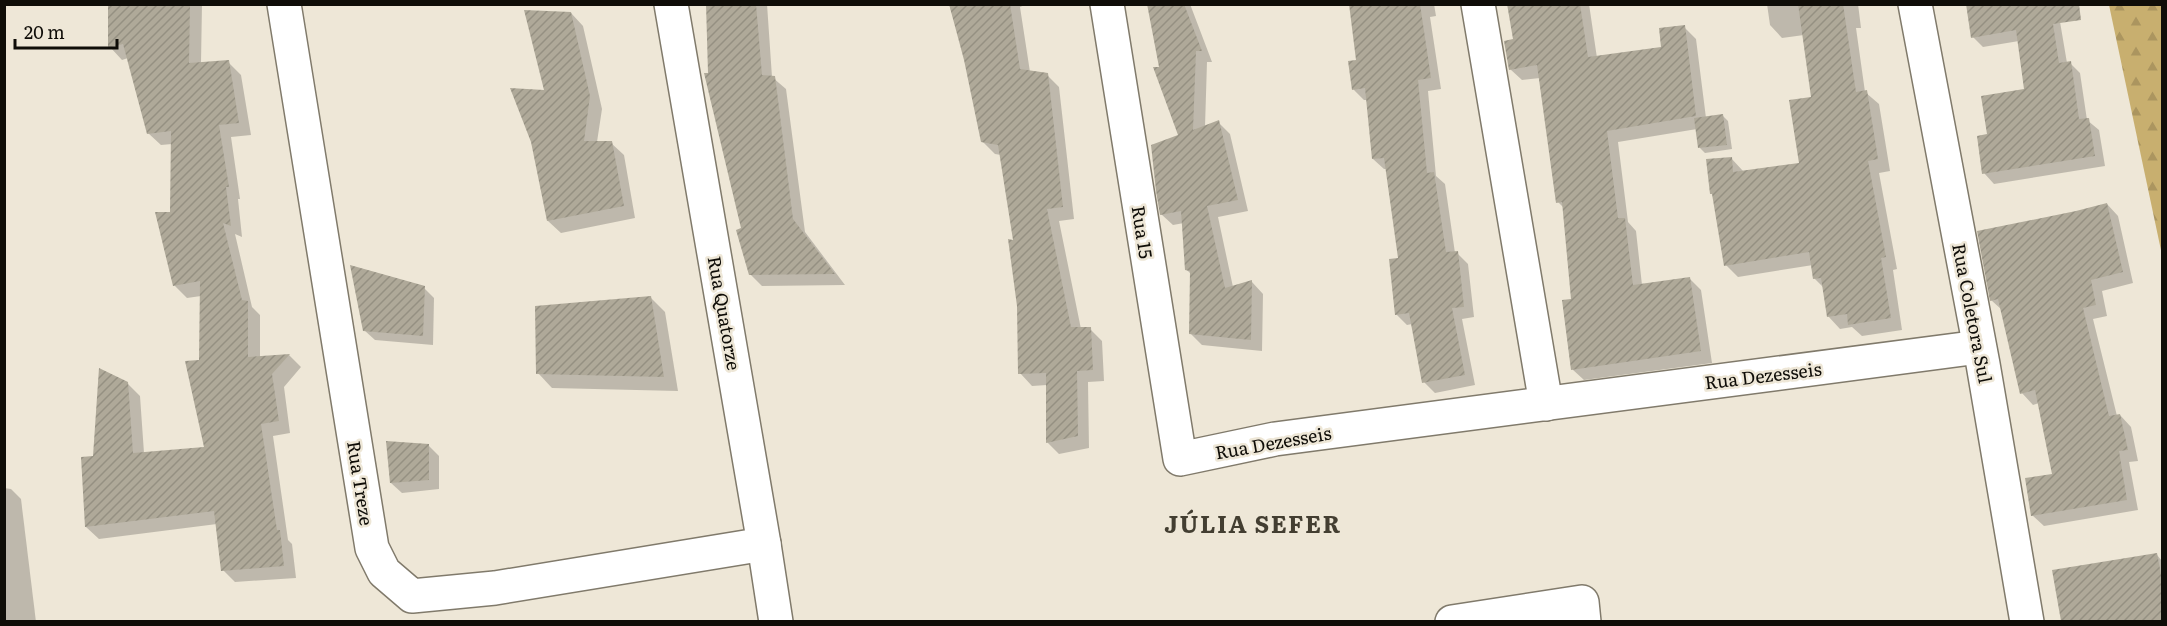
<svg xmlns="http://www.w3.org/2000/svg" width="2167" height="626" font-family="Literata,serif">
  <defs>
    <pattern id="forest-firs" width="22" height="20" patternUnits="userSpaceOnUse" patternTransform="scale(1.5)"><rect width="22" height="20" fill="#c8af6f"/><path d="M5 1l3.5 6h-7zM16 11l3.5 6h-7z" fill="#ab955f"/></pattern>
    <pattern id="building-hatch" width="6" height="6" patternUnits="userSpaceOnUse" patternTransform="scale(1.5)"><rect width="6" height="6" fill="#afa999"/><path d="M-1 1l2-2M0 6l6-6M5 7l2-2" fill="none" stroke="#959082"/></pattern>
  </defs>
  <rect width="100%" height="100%" fill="#eee7d7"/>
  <!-- forest -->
  <path fill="url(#forest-firs)" d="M2109 5H2162V255Z"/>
  <!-- shadow -->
  <g fill="#0003">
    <path d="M202 4 201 63 228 62 241 75 251 135 231 137 240 199H238L242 237 235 234 252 307 260 315V357L289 355 301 367 284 387 290 433 273 436 288 540 292 544 296 578 235 582 223 570 217 524 99 539 86 527 94 458 127 383 140 396 144 453 206 448 201 362V296L187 298 175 286 157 214H171L172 144 161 145 148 133 128 58 122 60 110 47 109 5Z"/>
    <path d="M707 4H767L772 77 786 89 805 232 845 285 762 286 750 274 743 230 709 75Z"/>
    <path d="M949 4H1027L1020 7 1030 72 1047 75 1059 87 1074 219 1059 221 1081 329H1090L1102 341 1104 381 1088 382 1089 448 1059 454 1047 442V385L1032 386 1020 373 1015 242 1001 155 995 154 983 142 966 60Z"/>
    <path d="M1148 4H1190L1212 62H1207L1205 127 1218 122 1230 134 1248 211 1218 217 1233 287 1252 282 1263 294 1262 351 1202 345 1191 334V274L1186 269 1184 223 1173 225 1161 214 1180 136 1161 68Z"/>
    <path d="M1350 4H1434L1436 16 1430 17 1441 89 1428 91 1436 176 1445 184 1455 253H1457L1468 264 1474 317 1462 319 1475 385 1435 393 1424 382 1412 324 1407 325 1396 314 1400 259 1387 169H1384L1373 159 1368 100H1364L1354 90 1358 61Z"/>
    <path d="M1509 4H1589L1597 58 1663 49 1684 27 1696 39 1706 118 1723 116 1728 121 1732 149 1705 153 1700 148 1697 129 1618 142 1628 222 1636 231 1642 285 1689 278 1701 290 1712 363 1584 380 1572 369 1573 300 1564 208 1558 202 1540 78 1522 80 1510 69 1515 41Z"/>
    <path d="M1767 4H1858L1861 28H1856L1865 92 1879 104 1890 171 1879 173 1897 269 1893 270 1902 330 1862 336 1852 327 1840 329 1828 316 1824 288 1814 278 1813 265 1738 277 1726 265 1731 158 1743 171 1801 164 1813 99 1804 35 1782 38 1770 25Z"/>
    <path d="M2057 4 2067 63H2070L2080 73 2087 120 2099 130 2105 166 1994 184 1984 173 1988 135 2026 91 2019 41 1983 47 1973 37Z"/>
    <path d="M571 13 583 26 602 109 597 142 611 143 624 155 635 218 561 233 548 221 546 92Z"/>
    <path d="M2107 204 2118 216 2133 283 2102 291 2107 316 2093 319 2117 416 2120 415 2131 427 2138 461 2129 462 2138 510 2044 526 2032 515 2053 475 2039 403 2033 405 2022 393 2002 310 1991 300Z"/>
    <path d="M424 288 434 298 433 345 375 340 364 330Z"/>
    <path d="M651 298 665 312 678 391 552 388 538 373Z"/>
    <path d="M428 445 439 456V489L402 493 391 483Z"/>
    <path d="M4 488 11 489 21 499 36 622H4Z"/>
    <path d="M2157 555 2162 561V622H2062L2054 571Z"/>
  </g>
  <!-- building -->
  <g fill="url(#building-hatch)">
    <path d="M108 4H190L189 63 229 60 239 123 219 125 229 187H226L231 226 223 223 242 300 248 301V357L290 354 272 374 279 421 261 424 277 530H280L284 566 221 571 214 511 85 527 81 457 93 456 99 368 128 382 133 453 204 447 185 361 199 360 200 281 173 286 155 212H170L171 131 147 134 123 44 108 48Z"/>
    <path d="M706 4H756L762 75 775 76 793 219 835 274 749 275 736 230 741 228 704 73H708Z"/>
    <path d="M949 4H1010L1020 69 1048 73 1063 207 1047 209 1071 327H1091L1093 370 1077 371 1078 436 1046 443V373L1018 374 1017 306 1008 239 1013 240 998 145 981 142 964 60Z"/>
    <path d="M1147 4H1184L1202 51H1196L1193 130 1219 120 1238 200 1207 206 1225 288 1252 280 1251 340 1189 334 1190 271 1185 270 1181 211 1160 215 1156 191 1151 145 1178 135 1153 67H1159Z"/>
    <path d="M1349 4H1420L1431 78 1418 80 1427 173 1434 172 1446 252 1458 251 1464 307 1452 308 1465 375 1422 383 1409 313 1395 315 1389 259 1398 258 1384 158 1372 159 1365 88 1352 90 1348 61 1356 60Z"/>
    <path d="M1507 4H1580L1588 57 1661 47 1659 28 1685 25 1696 116 1607 131 1618 218H1625L1633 285 1690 277 1701 351 1571 370 1562 300 1571 299 1562 202 1556 203 1537 65 1509 70 1504 41 1513 39Z"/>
    <path d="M1798 4H1843L1856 92 1867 90 1878 159 1868 161 1886 257 1881 258 1891 318 1848 325 1847 314 1827 317 1821 278 1813 279 1809 252 1724 266 1712 194H1710L1706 159 1732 157 1733 172 1799 163 1789 100 1811 97Z"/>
    <path d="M1966 4H2079L2081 20 2053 24 2059 63 2071 61 2079 119 2089 118 2095 156 1982 174 1977 136 1987 134 1981 96 2024 89 2016 30 1971 38Z"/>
    <path d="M524 10 571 12 590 96 584 141H612L624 206 547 221 531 142 510 88 544 90Z"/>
    <path d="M1723 114 1727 145 1698 148 1694 118Z"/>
    <path d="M2107 203 2123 272 2091 280 2096 305 2083 308 2109 416 2120 414 2128 450 2119 451 2127 500 2031 516 2025 478 2052 474 2035 390 2020 394 1998 299 1990 301 1977 231 2076 211Z"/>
    <path d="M350 265 425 286 423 336 363 331Z"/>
    <path d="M651 296 664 377 536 374 535 306Z"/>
    <path d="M386 441 429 444V480L390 483Z"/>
    <path d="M2157 553 2163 585V621H2061L2052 570Z"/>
  </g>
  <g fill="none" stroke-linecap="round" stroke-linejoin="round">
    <defs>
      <g id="minor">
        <path d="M284 4 372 548 384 572 412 596 495 588 764 544"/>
        <path d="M671 4 764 544 776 622"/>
        <path d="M1107 4 1180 459 1275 439 1979 347"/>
        <path d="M1478 4 1546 404"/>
        <path d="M1915 4 1983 364 2027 622"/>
        <path d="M1452 622 1582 602 1584 622"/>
      </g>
    </defs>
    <!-- minor casing -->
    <use href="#minor" stroke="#807a6b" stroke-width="36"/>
    <!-- minor -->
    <use href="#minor" stroke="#fff" stroke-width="33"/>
  </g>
  <g text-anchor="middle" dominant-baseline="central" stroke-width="5" stroke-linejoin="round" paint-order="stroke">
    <!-- street labels -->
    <g font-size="18" fill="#0f0d08" stroke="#eee7d7">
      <text transform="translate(1143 232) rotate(81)">Rua 15</text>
      <text transform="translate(725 313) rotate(80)">Rua Quatorze</text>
      <text transform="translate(1973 313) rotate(79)">Rua Coletora Sul</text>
      <text transform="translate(1763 375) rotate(-7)">Rua Dezesseis</text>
      <text transform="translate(1273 442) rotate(-10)">Rua Dezesseis</text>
      <text transform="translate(361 483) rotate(81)">Rua Treze</text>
    </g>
    <!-- district labels -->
    <g font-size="24" font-weight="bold" letter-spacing="1.5" fill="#433e31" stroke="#eee7d7">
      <text x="1253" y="522">JÚLIA SEFER</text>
    </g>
  </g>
  <!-- border -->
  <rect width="2167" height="626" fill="none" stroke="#0f0d08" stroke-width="12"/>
  <!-- scale -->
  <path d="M15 39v9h102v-9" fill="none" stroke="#0f0d08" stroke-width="3"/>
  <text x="24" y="39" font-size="18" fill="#0f0d08" stroke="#eee7d7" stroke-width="4.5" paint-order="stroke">20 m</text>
</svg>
